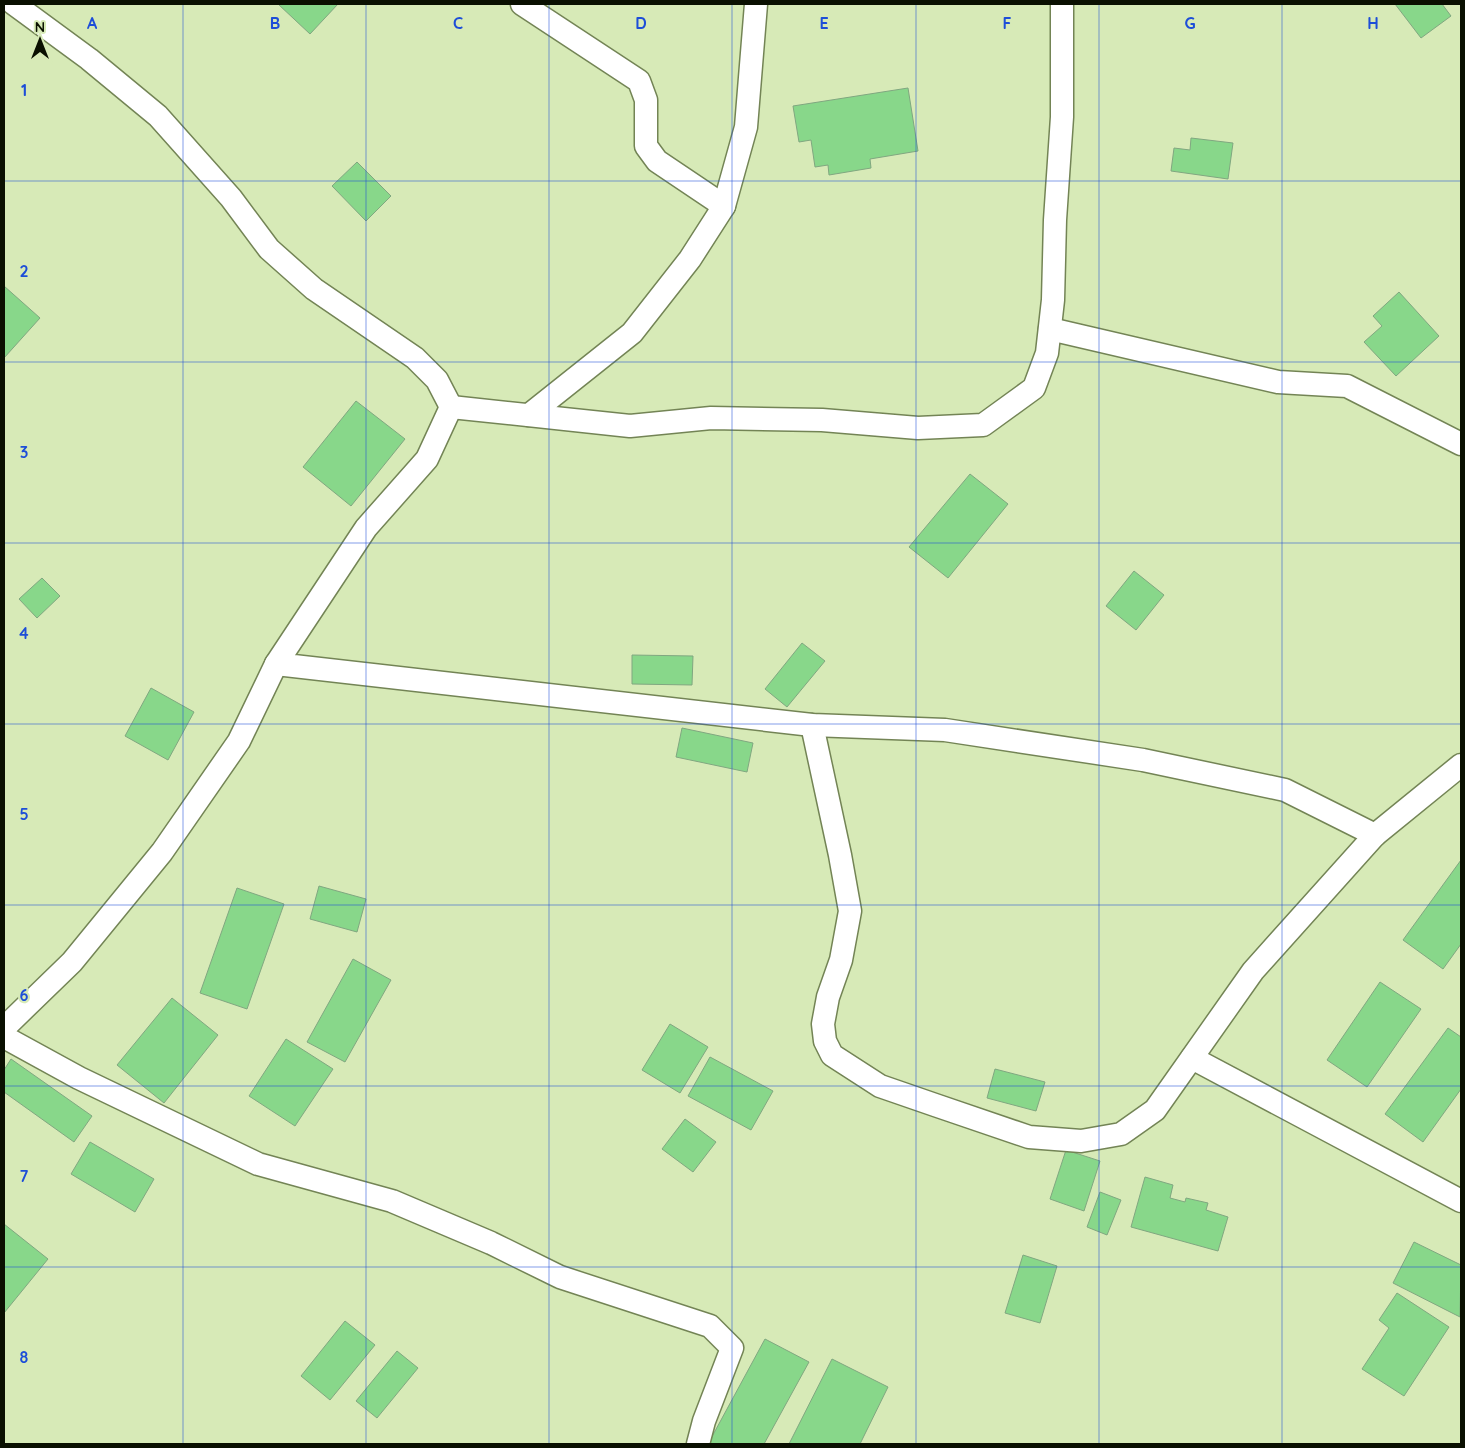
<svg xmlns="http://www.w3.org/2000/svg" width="1465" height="1448" font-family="Quicksand,sans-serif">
  <rect width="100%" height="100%" fill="#d7eab7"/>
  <!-- building -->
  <g fill="#88d78a" stroke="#80a780">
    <path d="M278 4H338L310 34Z"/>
    <path d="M1395 4H1442L1451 16 1421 38Z"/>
    <path d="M908 88 918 151 870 159 871 168 829 175 828 165 815 167 811 140 799 142 793 106Z"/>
    <path d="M1191 138 1233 143 1228 179 1171 171 1174 148 1190 150Z"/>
    <path d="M357 162 391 196 366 221 332 186Z"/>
    <path d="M4 286 40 318 4 358Z"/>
    <path d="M1399 292 1439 336 1396 376 1364 342 1382 326 1373 316Z"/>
    <path d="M356 401 405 439 351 506 303 467Z"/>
    <path d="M970 474 1008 504 948 578 909 547Z"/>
    <path d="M1134 571 1164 595 1136 630 1106 606Z"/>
    <path d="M42 578 60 596 37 618 19 599Z"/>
    <path d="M802 643 825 661 787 707 765 689Z"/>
    <path d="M632 655 693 656 692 685 632 684Z"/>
    <path d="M151 688 194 712 168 760 125 736Z"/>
    <path d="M682 728 753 743 747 772 676 757Z"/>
    <path d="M1461 860V944L1443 969 1403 940Z"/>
    <path d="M319 886 366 899 357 932 310 919Z"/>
    <path d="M237 888 284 904 247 1009 200 993Z"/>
    <path d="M353 959 391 980 345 1062 307 1042Z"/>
    <path d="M1380 982 1421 1009 1367 1087 1327 1060Z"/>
    <path d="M172 998 218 1035 164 1103 117 1065Z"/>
    <path d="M670 1024 708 1047 680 1093 642 1070Z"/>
    <path d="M1448 1028 1461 1037V1089L1423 1142 1385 1114Z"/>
    <path d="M286 1039 333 1069 295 1126 249 1096Z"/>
    <path d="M710 1057 773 1091 751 1130 688 1096Z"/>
    <path d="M11 1059 92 1116 74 1142 4 1092V1070Z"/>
    <path d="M995 1069 1045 1082 1036 1111 987 1098Z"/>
    <path d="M685 1119 716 1142 693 1172 662 1149Z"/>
    <path d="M90 1142 154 1179 135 1212 71 1174Z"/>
    <path d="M1066 1150 1100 1161 1084 1211 1050 1199Z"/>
    <path d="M1145 1177 1173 1185 1170 1198 1185 1202 1186 1198 1208 1203 1206 1210 1228 1217 1218 1251 1131 1227Z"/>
    <path d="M1100 1192 1121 1200 1107 1235 1087 1227Z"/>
    <path d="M4 1224 48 1259 4 1313Z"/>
    <path d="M1414 1242 1461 1265 1460 1317 1393 1283Z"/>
    <path d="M1023 1255 1057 1266 1040 1323 1005 1313Z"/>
    <path d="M1397 1293 1449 1327 1404 1396 1362 1369 1389 1328 1379 1320Z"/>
    <path d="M345 1321 375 1345 330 1400 301 1376Z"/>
    <path d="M765 1339 809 1362 764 1444H708Z"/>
    <path d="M397 1351 418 1368 377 1418 356 1401Z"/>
    <path d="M832 1359 888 1387 860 1444H789Z"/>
  </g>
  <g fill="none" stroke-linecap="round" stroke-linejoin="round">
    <defs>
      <g id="minor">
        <path d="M14 4 89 59 158 116 231 198 269 249 314 289 415 358 437 380 451 407"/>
        <path d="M522 4 639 81 646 100V146L657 161 724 206"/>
        <path d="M1050 329 1278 382 1347 386 1461 444"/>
        <path d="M451 407 427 459 366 528 276 664 812 725 945 730 1143 760 1285 790 1375 835"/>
        <path d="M451 407 630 426 711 418 822 420 918 428 983 425 1034 388 1047 353 1053 300 1055 220 1062 117V4"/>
        <path d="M529 415 632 333 690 259 724 206 746 127 756 4"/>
        <path d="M812 725 840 855 850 911 841 960 828 997 823 1024 825 1041 832 1055 880 1086 935 1105 1029 1137 1081 1141 1121 1134 1155 1110 1253 971 1375 835 1461 765"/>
        <path d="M4 1028 72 962 162 852 239 741 276 664"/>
        <path d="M4 1037 79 1078 258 1164 392 1201 491 1243 560 1277 710 1326 732 1348 704 1421 698 1444"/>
        <path d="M1192 1058 1461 1201"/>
      </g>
    </defs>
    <!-- minor casing -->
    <use href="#minor" stroke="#738455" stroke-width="25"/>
    <!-- minor -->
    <use href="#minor" stroke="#fff" stroke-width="22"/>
  </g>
  <!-- grid -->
  <path fill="none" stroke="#1d4ed8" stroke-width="1" stroke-opacity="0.55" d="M183 4V1444M366 4V1444M549 4V1444M732 4V1444M916 4V1444M1099 4V1444M1282 4V1444M4 181H1461M4 362H1461M4 543H1461M4 724H1461M4 905H1461M4 1086H1461M4 1267H1461"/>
  <g font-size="16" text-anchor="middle" font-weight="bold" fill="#1d4ed8" stroke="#d7eab7" stroke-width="4.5" stroke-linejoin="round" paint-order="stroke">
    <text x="92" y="29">A</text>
    <text x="275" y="29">B</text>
    <text x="458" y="29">C</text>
    <text x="641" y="29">D</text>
    <text x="824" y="29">E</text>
    <text x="1007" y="29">F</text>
    <text x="1190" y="29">G</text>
    <text x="1373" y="29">H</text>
    <text x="24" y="96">1</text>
    <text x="24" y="277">2</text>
    <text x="24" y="458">3</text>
    <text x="24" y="639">4</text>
    <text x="24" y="820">5</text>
    <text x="24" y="1001">6</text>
    <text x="24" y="1182">7</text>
    <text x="24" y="1363">8</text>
  </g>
  <!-- border -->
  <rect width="1465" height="1448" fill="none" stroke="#0a1001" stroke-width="10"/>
  <!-- north arrow -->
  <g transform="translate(40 40)" stroke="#d7eab7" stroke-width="4" paint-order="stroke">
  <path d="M0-4L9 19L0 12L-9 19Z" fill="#0a1001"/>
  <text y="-8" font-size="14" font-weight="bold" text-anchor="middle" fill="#0a1001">N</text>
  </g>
</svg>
